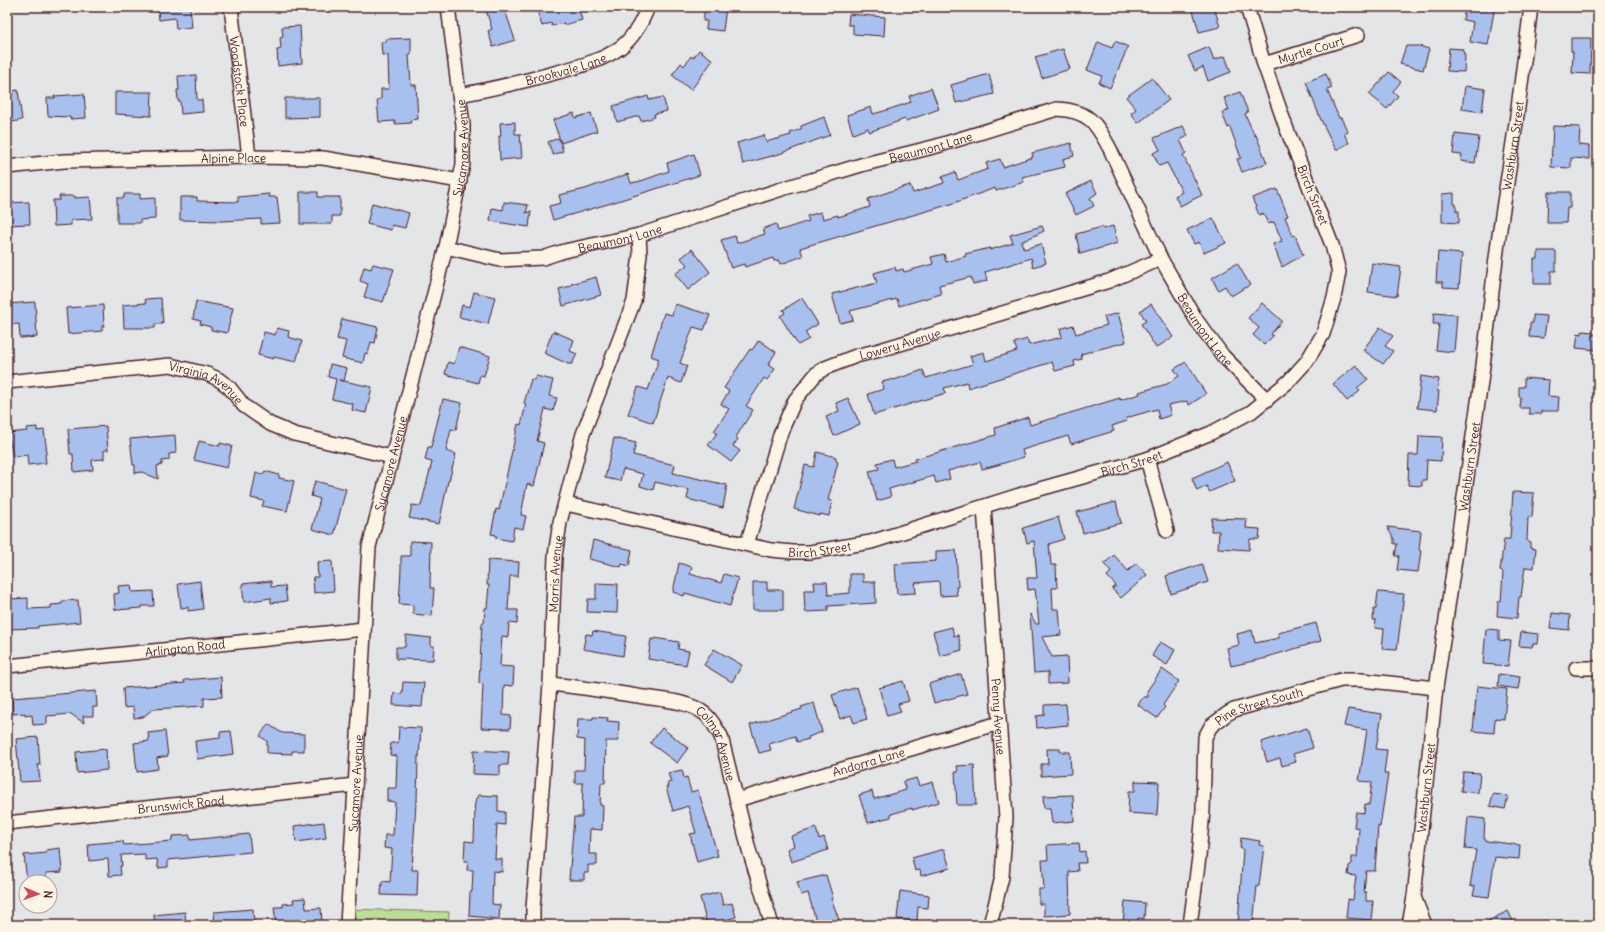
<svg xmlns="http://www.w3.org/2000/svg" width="1605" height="932" font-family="Delius,sans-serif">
  <rect width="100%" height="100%" fill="#e3e5e7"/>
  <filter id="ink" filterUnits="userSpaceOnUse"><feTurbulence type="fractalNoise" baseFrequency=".025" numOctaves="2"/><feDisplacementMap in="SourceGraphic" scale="8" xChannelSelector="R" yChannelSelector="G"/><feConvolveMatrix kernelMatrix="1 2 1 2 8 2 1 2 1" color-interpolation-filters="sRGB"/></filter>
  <g filter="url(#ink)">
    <!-- green -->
    <path fill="#badd97" stroke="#827e61" d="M348 909 449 912 448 925H347Z"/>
    <!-- building -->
    <g fill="#a8c0ed" stroke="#4a1f2b">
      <path d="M166 7H190L192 27 176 29 175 18 159 20 158 9 167 8Z"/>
      <path d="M485 7H504L515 40 493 47 488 31 492 29Z"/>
      <path d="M536 7H578L582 20 564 25V23L552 26 551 23 542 26Z"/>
      <path d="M705 7H726L723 31 706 29 707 21H703Z"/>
      <path d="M1192 7H1214L1220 27 1199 32Z"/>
      <path d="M1465 7 1494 11 1488 45 1470 42 1473 22 1463 20Z"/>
      <path d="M849 14 885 17 884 36 853 34V25H848Z"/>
      <path d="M300 26 302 63 278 66 277 50 281 49 280 38 283 37 282 27Z"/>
      <path d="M411 38V55H409L411 85H416L418 119 410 120 411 123 395 124V121L379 122 377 100 381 99V89H389L388 55H382L381 42H386V39Z"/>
      <path d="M1571 38H1591L1590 74 1572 73 1573 52 1571 51Z"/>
      <path d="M1115 41 1128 47 1110 88 1099 83 1102 76 1087 70 1098 42 1112 48Z"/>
      <path d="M1406 46H1419L1429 49 1423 70 1400 64Z"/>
      <path d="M1209 47 1214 60 1225 56 1231 72 1208 81 1203 67 1195 71 1188 56Z"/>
      <path d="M1449 48 1462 49 1465 56 1464 72 1447 71Z"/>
      <path d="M1063 49 1070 69 1042 78 1035 57Z"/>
      <path d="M699 50 713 60 691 90 672 75 681 63 684 66 691 56 693 58Z"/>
      <path d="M1389 72 1401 82 1393 91 1398 96 1387 109 1369 94Z"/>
      <path d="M989 74 994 94 956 103 951 85Z"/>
      <path d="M1326 74 1332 88 1327 90 1339 118H1341L1348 132 1344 134 1349 143 1336 150 1321 120 1306 82Z"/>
      <path d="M196 75 197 100H202L203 112 181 114 180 101H178L177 90H179L178 76Z"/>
      <path d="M1152 78 1169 100 1138 123 1131 113 1136 109 1126 97Z"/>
      <path d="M1465 86 1485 89 1482 112 1462 109Z"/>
      <path d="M931 88 939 109 906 121 905 119 869 132 868 128 853 134 847 115 871 107 873 114 884 111 911 102 909 96Z"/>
      <path d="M18 90 22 120 7 123V92Z"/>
      <path d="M115 92H152L151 116 115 114Z"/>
      <path d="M1240 92 1248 112 1245 114 1255 136 1256 135 1267 163 1242 172 1237 159 1241 158 1230 127 1228 128 1222 113 1229 110 1224 98Z"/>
      <path d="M84 94 86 118 70 119V117L48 116 47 98H55L54 96Z"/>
      <path d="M648 96 649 100 663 97 667 111 654 114 655 117 641 121 639 116 617 122 613 106Z"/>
      <path d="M285 98H320V117L285 118Z"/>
      <path d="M574 113 575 118 591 113 597 131 561 143 553 120Z"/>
      <path d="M824 117 830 135 779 154 743 164 737 143 764 135 766 142 791 135 790 133 801 129V126Z"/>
      <path d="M515 122V134H520L522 158 500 160 499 136H501L500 123Z"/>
      <path d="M1183 126 1188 136 1180 140 1186 153 1183 155 1202 195 1180 206 1175 196 1182 192 1167 163 1159 166 1153 153 1160 150 1154 138Z"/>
      <path d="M1553 126 1580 127 1579 145 1589 146V159L1571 158V168L1551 167Z"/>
      <path d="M1455 134 1479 137 1475 163 1461 161 1462 155 1453 154Z"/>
      <path d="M559 138 563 151 553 155 548 142Z"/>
      <path d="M1071 143 1074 156 1063 159 1065 167 1022 177 1024 182 996 191 995 188 951 204 800 248 803 256 781 264 779 260 774 261 773 258 745 267 744 264 731 268 721 240 735 236 737 243 765 234 763 229 776 224 778 231 809 221 807 216 821 212 823 219 838 215V217L870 207 868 199 897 189 910 185 913 193 944 183 942 177 955 172 958 180 988 169 986 163 1000 159 1003 167 1033 157 1032 153Z"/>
      <path d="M694 154 700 175 608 204 553 220 549 206 561 203 559 195 585 189 628 174 631 183 641 181 669 171 667 163Z"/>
      <path d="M1091 181 1097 193 1090 198 1094 206 1076 215 1065 194Z"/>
      <path d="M1277 189 1288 216 1285 217 1293 236 1295 235 1303 255 1282 267 1273 244 1282 241 1274 222 1268 224 1263 213 1259 215 1252 198Z"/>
      <path d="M300 192H318V197H340V216H332V224H300Z"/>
      <path d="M1548 192H1570V208H1567L1566 223H1547Z"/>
      <path d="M1454 193V204H1456V211H1459V223L1442 222V194Z"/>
      <path d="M124 194H140V199L155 198V219L140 220V223H117V198H124Z"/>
      <path d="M269 194V197H277L280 223 261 224V219L222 221 180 220V197H197V201L238 202V197Z"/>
      <path d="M59 196H75V198L90 197 92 219 71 220V225L54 226 53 200H60Z"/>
      <path d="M29 202 30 224 7 225V203Z"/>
      <path d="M504 202 528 205 526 213 531 211 529 227 490 221 492 208 503 210Z"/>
      <path d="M372 203 409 213 405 228 392 225 391 230 367 224Z"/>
      <path d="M1213 218 1226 243 1204 253 1199 242 1194 244 1187 230Z"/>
      <path d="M1042 226 1044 231 1021 242 1024 249 1041 244 1046 263 1033 267 1031 258 999 268 985 272 987 281 973 284 971 277 939 285 941 294 899 306 897 299 850 311 853 320 840 323 832 294 877 283 874 273 895 267 896 271 903 269 904 272 933 264 931 257 944 254 946 262 966 256 965 254 990 248V250L1013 243 1010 235Z"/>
      <path d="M1113 226 1118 243 1080 254 1076 234 1102 227 1103 229Z"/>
      <path d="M692 249 710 272 688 290 675 274 687 265 681 258Z"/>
      <path d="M1538 251H1556V271H1551V284H1534V259H1538Z"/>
      <path d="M1438 252 1462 254 1459 288 1443 287V282H1436Z"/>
      <path d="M1237 263 1250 285 1231 296 1225 286 1218 290 1212 278Z"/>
      <path d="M1372 263 1401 267 1397 296 1368 292Z"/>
      <path d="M373 264 394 269 383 302 364 297 368 284 360 281 364 267 371 269Z"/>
      <path d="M596 277 601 295 563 306 559 289 571 286V284Z"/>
      <path d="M474 292 495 297 488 324 459 317 462 305 470 307Z"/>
      <path d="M161 298 163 324H155V328H124L123 305 146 303 145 299Z"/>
      <path d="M802 298 818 324 805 332 809 339 798 345 780 316 785 313 783 310Z"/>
      <path d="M196 301 233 308 227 333 211 330V327L200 324 201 321 193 319Z"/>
      <path d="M35 302 37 337 20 338 19 324 7 325V304Z"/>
      <path d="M1262 303 1282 321 1271 334 1273 336 1264 345 1253 335 1259 328 1248 318Z"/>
      <path d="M675 304 710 315 704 330 693 327 680 363 687 366 681 383 668 378 653 423 628 414 638 387 648 390 659 359 651 356 664 313 672 315Z"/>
      <path d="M1151 304 1173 337 1156 348 1141 324 1146 321 1140 311Z"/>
      <path d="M103 305 104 326H102V331L68 334 66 308Z"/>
      <path d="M1118 313 1126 342 1081 354 1082 359 1074 361 1075 366 1055 371 1052 362 968 388 967 382 944 388 946 393 874 415 868 394 884 389 882 382 893 379 894 380 923 370 926 378 973 364 970 356 984 352 986 361 1017 351 1014 343 1027 339 1029 345 1062 337 1060 329 1073 325 1076 334 1107 325 1104 317Z"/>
      <path d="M1434 313 1457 315 1454 352 1436 350 1439 324H1433Z"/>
      <path d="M1533 315 1547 316 1544 338 1529 337 1530 323H1533Z"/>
      <path d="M342 319 378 327 375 343 371 342 368 354 365 353 363 363 342 358 346 341 337 339Z"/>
      <path d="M1380 327 1393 336 1385 346 1393 351 1383 364 1363 350Z"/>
      <path d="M277 328 289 331 288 337 302 341 296 362 274 357 273 359 258 355 264 332 275 335Z"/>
      <path d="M553 331 574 340 570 351 577 354 572 364H568L544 353Z"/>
      <path d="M1582 331 1593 332 1592 334 1597 335 1596 350 1576 348 1578 333 1582 334Z"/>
      <path d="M759 340 776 352 768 365 775 369 767 380 764 378 746 406 753 410 736 437 738 439 733 446 740 451 731 462 708 445 717 433 714 431 729 409 721 404 729 391 724 388 750 349 752 350Z"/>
      <path d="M459 347 490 356 484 376 480 375 478 383 445 374 448 362 454 364Z"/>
      <path d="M1186 362 1206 394 1189 405 1187 401 1168 405 1171 415 1159 419 1157 409 1126 418 1127 421 1112 426 1114 431 1071 444 1068 436 1022 450 1024 457 994 466 982 469 980 462 948 471 950 479 936 483 934 476 889 489 891 497 877 501 869 471 879 469 877 463 892 459 894 467 916 461 915 459 996 435 995 428 1028 417 1030 425 1120 398V400L1140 394 1139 392 1167 384 1179 376 1174 369Z"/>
      <path d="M330 364 347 368 344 381 339 380 372 387 366 413 352 410 353 404 332 399 336 379 328 377Z"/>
      <path d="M1356 365 1368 379 1357 388 1360 391 1347 401 1333 384Z"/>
      <path d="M536 376 553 380 549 396 557 398 553 411 545 409 537 441 544 443 534 486 527 484 521 515 526 516 523 529 514 527 512 541 496 538V535L491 534 496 509 499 510 518 424 521 425 526 404 524 403 531 379 534 380Z"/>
      <path d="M1421 376 1439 379 1437 391H1439L1437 410 1417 408Z"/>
      <path d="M1524 378 1549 380 1548 396 1559 397 1558 411H1541V414H1529V408H1520L1521 397H1519V387H1524Z"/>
      <path d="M848 398 860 424 834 436 826 417 839 411 836 403Z"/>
      <path d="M443 399 462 403 456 430 451 429 446 451 456 454 449 481H448L439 524 409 518 412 505 421 506 432 462 425 460 428 447H431Z"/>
      <path d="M106 426 108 450H104V459L92 460 93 470 74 472 73 454H70L68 429Z"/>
      <path d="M37 427V431L44 430 47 453 45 454 46 463 28 465 27 455 13 457 8 433 27 431 26 428Z"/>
      <path d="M175 435 176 453 169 454V460L162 461V465L157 466 158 479 142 472 135 473V465H133L130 439Z"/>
      <path d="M1419 436 1442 437 1441 461 1427 460 1426 480H1422V486L1408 485 1409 455H1418Z"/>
      <path d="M614 438 636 443 633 455 675 465 673 473 727 485 723 508 687 499 689 490 655 482 653 490 640 486 643 474 623 469 620 481 605 478Z"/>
      <path d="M199 441 220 446V443L232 446 227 468 194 460Z"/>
      <path d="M817 452 836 457V461L838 462 828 500 832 501 829 516 820 514V516L794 509 805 465 814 467Z"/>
      <path d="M1227 462 1235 481 1209 492 1207 486 1197 491 1192 478Z"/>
      <path d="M265 471 279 475V478L294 481 287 511 262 506 264 501 251 498 256 473 263 474Z"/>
      <path d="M315 481 346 489 334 535 312 529 320 499 311 496Z"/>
      <path d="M1513 492 1534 493 1532 517H1528L1527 541 1530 542V548L1536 549 1534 568 1525 567 1521 597H1519L1517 618 1497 616 1498 602H1501L1503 572 1500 571 1504 539H1510Z"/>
      <path d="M1116 502 1121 523 1083 533 1077 512Z"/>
      <path d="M1058 517 1064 539 1049 544 1051 565H1056L1057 588H1052L1053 609H1059L1061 635 1042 637 1052 657 1067 656 1068 683 1048 684V672L1034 673 1030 614 1036 624H1039L1035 589 1028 590 1027 578H1037L1034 541 1027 543 1023 528Z"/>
      <path d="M1212 518 1247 519 1246 528 1260 529 1259 539H1250L1249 550 1218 548 1219 531H1211Z"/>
      <path d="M1387 527 1421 531 1419 550 1421 551 1418 572 1397 570 1399 556H1395L1397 544H1394V539Z"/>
      <path d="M593 540 632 550 629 566 622 564 621 567 589 559Z"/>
      <path d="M410 541 431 542 430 588H434L432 616 413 614V605L399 604 401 569V556H410Z"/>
      <path d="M956 550 958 587H956L957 595 940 596 939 581 915 583 916 593 897 594 895 564 936 561V551Z"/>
      <path d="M1114 555 1128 571 1136 563 1147 575 1121 598 1112 589 1116 586 1107 576 1111 572 1104 564Z"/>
      <path d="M488 560 519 562 518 576H510L508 610H518L517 624 509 623 508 637 502 636 500 666 514 667 513 686 504 685 503 715 511 716 510 729 481 728 483 684 479 683 482 623H484L485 608H487L489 585H487Z"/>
      <path d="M332 561 334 591 314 593 313 577H318L317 562Z"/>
      <path d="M679 563 692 567 690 574 721 583 724 574 738 578 730 606 685 593 684 596 673 592Z"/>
      <path d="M1202 564 1208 582 1171 594 1166 576Z"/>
      <path d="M850 574H863V582H875L876 603 828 606V611L805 612 804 590H815L814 582H827L828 595 850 593Z"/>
      <path d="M200 581 203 609 188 611V607L181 608 178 584Z"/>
      <path d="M271 581V587L285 586 287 601 271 603V598L244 602 242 584Z"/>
      <path d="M753 582H767V590H783V610H753Z"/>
      <path d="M596 583 618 584 617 613 587 612 588 599H596Z"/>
      <path d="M131 585 132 592 153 591 154 606H142V608L115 610 114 594 119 593 118 586Z"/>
      <path d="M1378 592 1404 594 1397 650 1382 649 1384 629 1375 628 1376 620H1373L1374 609H1376Z"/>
      <path d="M28 598V609L51 608V605L62 604V601L78 600 80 622 38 626V628L7 629V599Z"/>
      <path d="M1552 613 1570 615 1569 630 1550 628Z"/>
      <path d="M1316 623 1321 641 1267 657V658L1231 666 1227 648 1239 645 1237 634 1252 630 1255 643 1279 638 1278 633Z"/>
      <path d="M952 627 954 636 958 635 962 650 940 656 933 632Z"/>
      <path d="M1486 629 1499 630V640L1511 641 1508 666 1483 664Z"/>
      <path d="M593 631 626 636 623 656 583 649 586 634 592 635Z"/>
      <path d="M1521 632 1539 634 1538 644H1533L1532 647 1519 646Z"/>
      <path d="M406 635 431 638V646H434L433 660 396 659V647H405Z"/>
      <path d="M654 638 679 642 678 649 689 651 686 665 648 659 651 639 654 640Z"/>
      <path d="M1160 642 1175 650 1167 665 1152 656Z"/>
      <path d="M714 649 742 665 732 682 704 665Z"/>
      <path d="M1162 669 1179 681 1163 705 1165 707 1157 718 1138 705 1143 697H1148L1147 691Z"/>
      <path d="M961 674 967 694 934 703 929 684Z"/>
      <path d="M1499 674 1520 677 1518 689 1498 686Z"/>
      <path d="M221 677 222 697 204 698V706L153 709 143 717 134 718 133 707 124 708 123 688 185 683 184 680Z"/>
      <path d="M903 681 909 701 898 704 901 712 887 716 879 688Z"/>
      <path d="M403 682 424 683 422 707 393 705 394 693 402 694Z"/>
      <path d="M1477 686 1507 689 1504 719 1495 718 1494 733 1473 731Z"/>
      <path d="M857 687 867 719 854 723 851 715 840 719 832 695Z"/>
      <path d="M96 691 97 707H93V716H83L84 723 71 714 47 716V724L33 725 32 715 25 716V713L13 714 12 698Z"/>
      <path d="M814 703 822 732 808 737 809 739 797 742 795 736 769 744 771 750 759 753 750 725 802 709 801 707Z"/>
      <path d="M1066 704 1068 725 1037 728 1036 716 1044 715V705Z"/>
      <path d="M1348 709 1382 714 1376 749 1387 750 1384 774H1388L1380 827 1378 826 1375 871H1366L1364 892H1366V901H1373L1371 920 1346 918 1348 899 1353 900 1356 876 1348 875 1349 866 1352 864V857H1357L1359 828 1354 827 1356 812 1364 813 1365 804 1369 805 1372 782 1359 781 1367 730 1344 726Z"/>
      <path d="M593 717 608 718 607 721 619 722 618 741H606L605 783H601L600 805 603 806 602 830 590 829 589 854H597V865H588V873H584V880H569L574 817H582L583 783H575V770H584L585 740 577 739 578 719H593Z"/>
      <path d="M268 724 282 733 304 734V751H292V754L267 753V741L260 736Z"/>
      <path d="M399 727 421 728 419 757 418 756 417 802H416L412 870H418L417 896 381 895 382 881 390 882 392 849 384 848 385 835H393L395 802 387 801V788H396L397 756 390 755 391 743H398Z"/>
      <path d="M662 728 688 748 677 763 650 743Z"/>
      <path d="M1307 728 1313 748 1293 754 1296 762 1282 766 1280 758 1267 762 1261 742Z"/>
      <path d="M165 731 168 756 157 758 158 769 137 772 134 743 149 741 148 733Z"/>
      <path d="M231 731 234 754 197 759 195 741 220 738V732Z"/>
      <path d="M38 737 40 765 38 764 40 781 20 782 16 739Z"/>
      <path d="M106 749 107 770 77 773 76 752Z"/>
      <path d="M1047 749H1060V752H1070L1071 774 1041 776V764H1048Z"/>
      <path d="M474 750 509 752 508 765H500V775L473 774Z"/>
      <path d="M974 765 976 805H957L955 772H958L957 766Z"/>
      <path d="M682 770 684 778 687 777 691 792 698 790 718 856 697 862 690 834 696 833 688 806 673 811 666 787H668L667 783 671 782 668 773Z"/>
      <path d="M1463 772 1480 773 1478 793 1461 791Z"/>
      <path d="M916 778 919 786 933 782 939 802 912 810V808L891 814V817L868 823 859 795 872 791 874 799 906 790 903 782Z"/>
      <path d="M1135 781 1159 782 1157 815 1128 813 1129 791H1135Z"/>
      <path d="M1493 794 1508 796 1505 809 1490 806Z"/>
      <path d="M478 795 498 796V811L505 812V825L497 824 495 859H502V872L493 871 492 904 500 905 499 919 469 916 470 892H472L473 870H467L468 861H464L465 841 474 842 475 809H474L476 798H478Z"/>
      <path d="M1073 795 1074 821 1052 823 1050 808H1044L1043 796Z"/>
      <path d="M1468 817 1485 819 1484 839H1486V841L1520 845 1519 859 1495 857 1489 897 1473 895 1475 887 1470 886 1476 850 1465 849Z"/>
      <path d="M324 822 326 838 296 842 294 826Z"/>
      <path d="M816 828 819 839 824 837 828 850 791 862 787 849 794 846 791 836Z"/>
      <path d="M249 834 251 852 168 860V867L158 868 157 859 145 860V854L121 855 122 866H120L121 875 109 876 108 859 89 861 88 844 123 841 124 845 172 841V836L190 835V840Z"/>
      <path d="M1241 838 1260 841 1259 845 1264 846 1259 886H1257L1253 925H1238L1243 849 1240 848Z"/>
      <path d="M1079 843 1080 852 1085 851 1086 863H1077L1078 871 1069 872 1070 914 1044 916V904H1039V889H1044L1042 860H1048L1047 845Z"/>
      <path d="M60 848 62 872 46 873 47 882H27L24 855 46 853V850Z"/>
      <path d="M944 849 950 868 921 876 920 870 915 871 912 858Z"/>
      <path d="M826 875 833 898H831L841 925H817L808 893 801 895 797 882Z"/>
      <path d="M900 891 929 895 928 908 918 907 917 921 897 919Z"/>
      <path d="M720 892 723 905 732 903 736 917 707 925 700 897Z"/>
      <path d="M305 898 306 909 321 908 322 924 276 925 274 907H283V904L294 903 293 899Z"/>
      <path d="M1125 901 1145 903 1144 919 1138 918 1137 925H1123Z"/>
      <path d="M253 909 254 925H215L214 912Z"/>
      <path d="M1508 911 1515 925H1480Z"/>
      <path d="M185 912 186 925H155L154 915Z"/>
    </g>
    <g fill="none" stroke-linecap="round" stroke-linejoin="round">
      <defs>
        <g id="minor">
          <path id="s1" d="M231 7 249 157"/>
          <path id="s2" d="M1264 64 1358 35"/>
          <path id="s3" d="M459 95C493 89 525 81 558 72 580 66 602 61 621 47 634 37 642 22 648 7"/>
          <path id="s4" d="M7 167 64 161 249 157 323 158 460 181"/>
          <path id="s5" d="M446 247 500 260 543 258 564 251 639 235 785 188 861 165 937 146 1057 109C1090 111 1096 123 1110 149L1161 259 1197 321 1223 356 1267 400"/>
          <path id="s6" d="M7 382 170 365 207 374 218 379 229 387 244 406 270 424 294 434 392 457"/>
          <path d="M1147 459 1167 531"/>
          <path id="s7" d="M566 504 771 550 793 552H810L871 542 1029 492 1147 459 1211 433 1251 412 1288 382 1307 361 1323 334 1334 298 1339 272 1332 245 1286 127 1264 64 1247 7"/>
          <path id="s8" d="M984 507 1006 817 1002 877 990 925"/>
          <path id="s9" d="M747 544 781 432 795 400 816 374 825 368 856 356 880 350 1109 281 1161 259"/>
          <path id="s10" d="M7 666 364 629"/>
          <path d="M1576 668H1598"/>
          <path id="s11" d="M550 684C581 687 612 692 644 697 663 700 689 701 705 714 712 719 716 729 721 736L749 850 772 925"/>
          <path id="s12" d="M737 800 999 723"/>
          <path id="s13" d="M7 823 355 785"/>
          <path id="s14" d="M347 925 369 547 446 247 463 164V125L448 7"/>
          <path id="s15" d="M533 925V908L550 684 555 556 560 522 583 434 634 301 640 255 639 235"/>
          <path id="s16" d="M1190 925 1199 857 1203 810 1205 737 1211 726 1227 714 1234 710 1341 680H1361L1436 688"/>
          <path d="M1409 925 1414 897"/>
          <path id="s17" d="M1425 925 1414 897 1436 688 1481 382 1498 242 1516 123 1531 7"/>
        </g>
      </defs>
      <!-- minor casing -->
      <use href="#minor" stroke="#4a1f2b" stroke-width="16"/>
      <!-- minor -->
      <use href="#minor" stroke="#fcf5e5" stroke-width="13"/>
    </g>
  </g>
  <g text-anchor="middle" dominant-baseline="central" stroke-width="3" stroke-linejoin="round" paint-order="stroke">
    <!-- street labels -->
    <g font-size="12" fill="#4a1f2b" stroke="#fcf5e5">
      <text stroke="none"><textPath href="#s2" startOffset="49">Myrtle Court</textPath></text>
      <text stroke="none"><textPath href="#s3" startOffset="110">Brookvale Lane</textPath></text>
      <text stroke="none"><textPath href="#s1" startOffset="75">Woodstock Place</textPath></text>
      <text stroke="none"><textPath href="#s5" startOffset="502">Beaumont Lane</textPath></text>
      <text stroke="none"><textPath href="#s17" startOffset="788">Washburn Street</textPath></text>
      <text stroke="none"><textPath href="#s14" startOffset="789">Sycamore Avenue</textPath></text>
      <text stroke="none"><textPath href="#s4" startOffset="227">Alpine Place</textPath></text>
      <text transform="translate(1313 195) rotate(68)">Birch Street</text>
      <text stroke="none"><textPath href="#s5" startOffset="178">Beaumont Lane</textPath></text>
      <text stroke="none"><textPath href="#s5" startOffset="910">Beaumont Lane</textPath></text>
      <text stroke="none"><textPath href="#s9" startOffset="275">Lowery Avenue</textPath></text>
      <text stroke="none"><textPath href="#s6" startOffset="205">Virginia Avenue</textPath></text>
      <text stroke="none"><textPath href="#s7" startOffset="583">Birch Street</textPath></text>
      <text stroke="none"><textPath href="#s14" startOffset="465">Sycamore Avenue</textPath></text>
      <text stroke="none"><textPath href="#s17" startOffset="464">Washburn Street</textPath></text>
      <text stroke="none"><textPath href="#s7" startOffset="259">Birch Street</textPath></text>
      <text stroke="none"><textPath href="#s15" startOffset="352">Morris Avenue</textPath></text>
      <text stroke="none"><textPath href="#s10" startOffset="179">Arlington Road</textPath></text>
      <text stroke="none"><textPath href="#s16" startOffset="254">Pine Street South</textPath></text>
      <text stroke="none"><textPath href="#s8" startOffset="210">Penny Avenue</textPath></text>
      <text stroke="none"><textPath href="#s11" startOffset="191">Colmar Avenue</textPath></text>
      <text stroke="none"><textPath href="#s12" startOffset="137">Andorra Lane</textPath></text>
      <text stroke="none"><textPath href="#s14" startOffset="142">Sycamore Avenue</textPath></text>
      <text stroke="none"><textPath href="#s17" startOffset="140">Washburn Street</textPath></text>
      <text stroke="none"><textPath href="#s13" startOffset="175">Brunswick Road</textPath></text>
    </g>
  </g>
  <!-- margin -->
  <rect width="1605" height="932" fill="none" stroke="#fcf5e5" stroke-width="24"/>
  <rect x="12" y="12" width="1581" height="908" fill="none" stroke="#4a1f2b" stroke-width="1.5" filter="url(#ink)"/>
  <!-- north arrow -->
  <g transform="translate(38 894) rotate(92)"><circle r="19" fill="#fcf5e5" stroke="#b59f9b"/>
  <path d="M0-3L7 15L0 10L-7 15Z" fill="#d1495b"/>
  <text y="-6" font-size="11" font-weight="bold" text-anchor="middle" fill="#4a1f2b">N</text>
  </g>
</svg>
